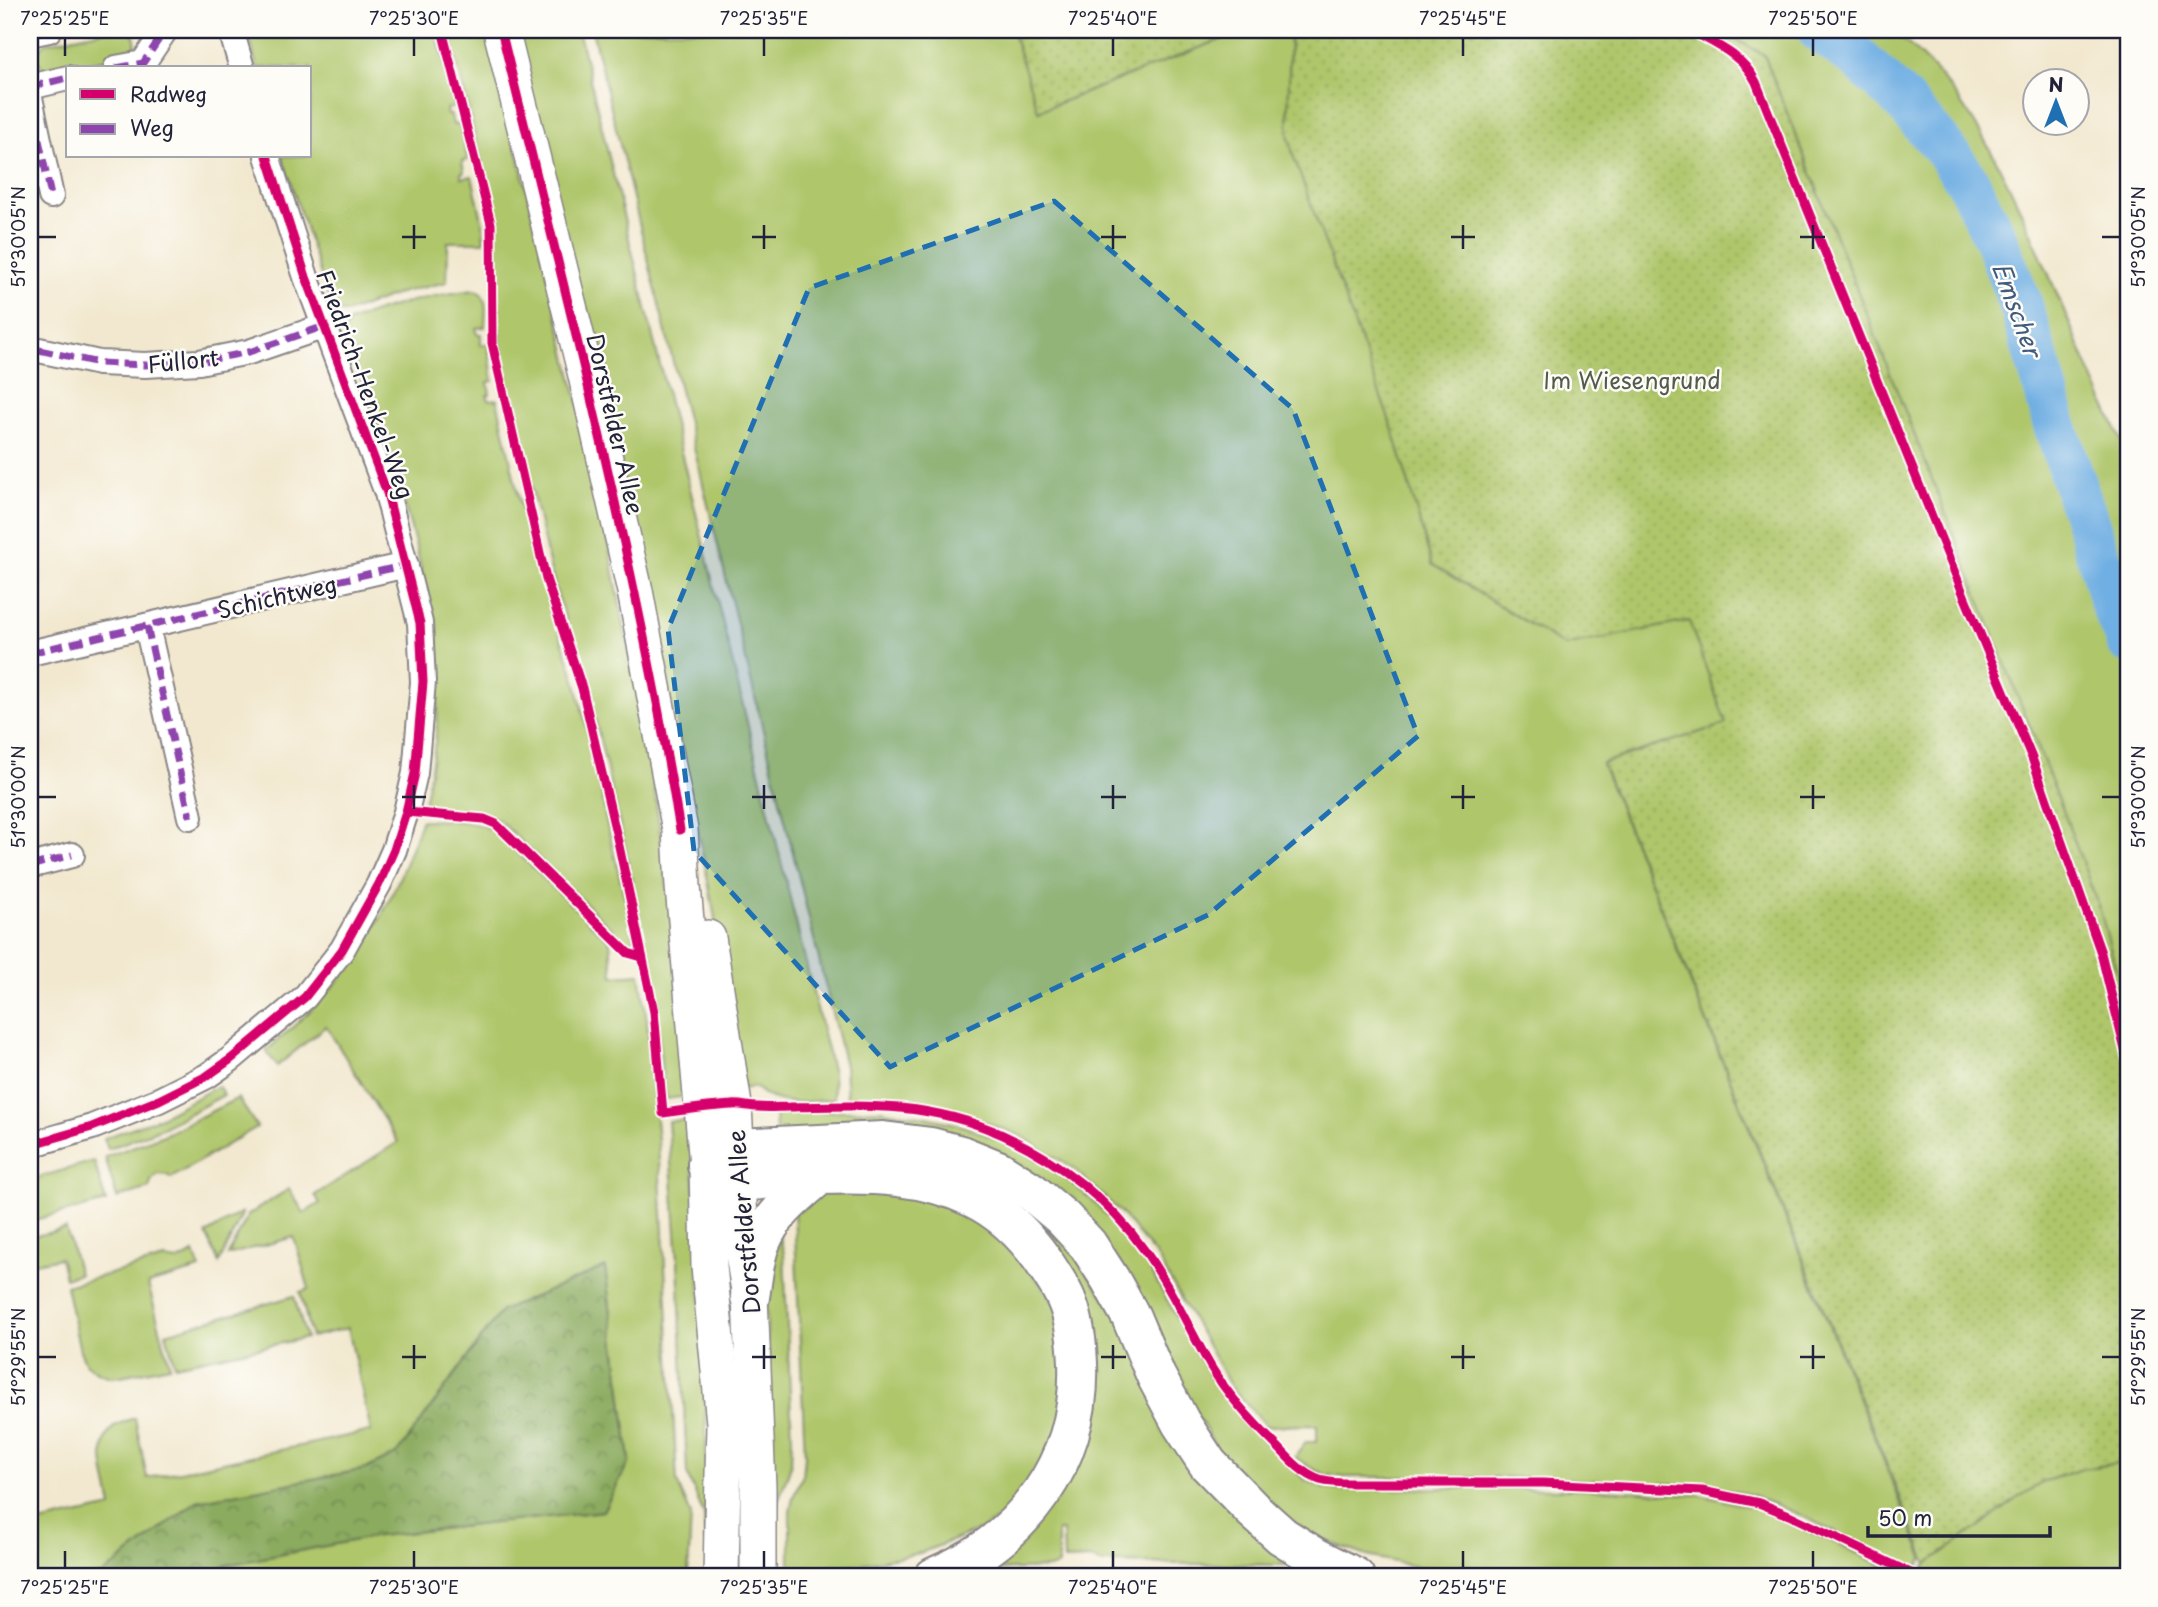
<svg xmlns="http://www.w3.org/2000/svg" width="2158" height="1607" font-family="'Playpen Sans',sans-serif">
  <defs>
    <pattern id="forest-crowns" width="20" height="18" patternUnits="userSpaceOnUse" patternTransform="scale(1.75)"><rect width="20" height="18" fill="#8bab5f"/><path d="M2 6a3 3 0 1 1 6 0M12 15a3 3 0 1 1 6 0" fill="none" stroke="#718b50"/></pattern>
    <pattern id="garden-dots" width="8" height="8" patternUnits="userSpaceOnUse" patternTransform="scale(1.75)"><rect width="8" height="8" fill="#afc66b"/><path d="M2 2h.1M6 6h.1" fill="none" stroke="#96aa5e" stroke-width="1.8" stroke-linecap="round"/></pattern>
  </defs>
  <rect width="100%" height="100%" fill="#fdfcf7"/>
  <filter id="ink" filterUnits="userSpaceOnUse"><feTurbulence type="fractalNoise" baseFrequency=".0143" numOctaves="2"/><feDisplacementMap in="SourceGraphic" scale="14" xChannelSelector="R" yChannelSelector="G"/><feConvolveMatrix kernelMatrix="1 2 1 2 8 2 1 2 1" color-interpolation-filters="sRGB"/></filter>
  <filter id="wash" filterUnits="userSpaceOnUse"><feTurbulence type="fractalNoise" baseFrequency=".00686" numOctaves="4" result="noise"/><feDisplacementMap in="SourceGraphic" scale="28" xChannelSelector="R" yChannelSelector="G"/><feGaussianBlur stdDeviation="1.57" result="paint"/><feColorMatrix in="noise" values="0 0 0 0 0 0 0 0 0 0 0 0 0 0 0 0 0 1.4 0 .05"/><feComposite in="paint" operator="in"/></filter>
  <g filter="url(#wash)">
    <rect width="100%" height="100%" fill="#f2e8cf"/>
    <!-- grass -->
    <g fill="#afc66b" stroke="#687453" stroke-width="2">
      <path d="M108 30H130C138 39 137 48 127 55L48 71C35 64 33 51 46 43Z"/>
      <path d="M248 30H436L455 107 446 109 447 115H451L453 125 459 124 468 160 462 161 464 172 461 173 462 178 472 176 483 224 484 242H448L447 282 403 292 346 313 335 310 331 306 282 156H310V68H257Z"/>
      <path d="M449 30H488L593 464 652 771 678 970 689 1096 667 1099 663 1086 655 994 626 852 585 675 555 588 505 376 498 329 495 217Z"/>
      <path d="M514 30H578L833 1074 834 1099C805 1101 777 1109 755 1087L743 1089 731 1002 705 866 622 467Z"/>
      <path d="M592 30H1012L1039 111 1245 30H1290L1288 134 1394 433 1432 564 1565 646 1689 620 1727 724 1602 764 1923 1558 1916 1572 1798 1514 1752 1495 1703 1485 1515 1477H1344C1323 1476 1311 1469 1295 1457L1306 1442H1317V1425L1266 1426 1231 1387 1158 1258 1121 1213 1073 1168 1017 1134 949 1109 899 1101 847 1099 845 1066Z"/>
      <path d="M1718 30H1890C1967 83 2010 185 2046 268 2073 331 2098 394 2128 454V1012L2100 911 2064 813 1764 55Z"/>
      <path d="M474 290C490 294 485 313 485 327L476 328 477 334H481V345L488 344 493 381 488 382 490 394 487 395 489 400 497 399 519 500 548 599 574 676 599 778 606 820 635 940 630 946 499 820 482 813 423 808C429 780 435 753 437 724 439 695 436 663 433 634 419 529 381 432 343 334L349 322C393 304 427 296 474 290Z"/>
      <path d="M423 820C447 821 473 820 495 831L610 942 613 976 640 974 647 1021 658 1141 677 1482 691 1515 688 1575 660 1577H206L226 1565 377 1536 603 1511 630 1461 605 1267 501 1311 398 1453 366 1469 197 1501 102 1575 93 1577H30V1525L112 1507C108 1483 93 1445 114 1427 120 1422 128 1420 135 1418L147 1478 371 1431 348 1328 311 1337 300 1292 309 1289 294 1237 228 1255 248 1215 289 1189 304 1213 320 1203 315 1195 398 1142 326 1026 277 1066 266 1051C294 1026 323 1001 346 971 381 926 403 874 421 821Z"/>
      <path d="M218 1086 224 1095 162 1128 108 1149 104 1138 159 1118Z"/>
      <path d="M238 1098 257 1127 171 1178 167 1175 158 1174 152 1179 149 1188 117 1198 105 1157 164 1135Z"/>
      <path d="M879 1110 926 1117 960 1125 999 1140 1033 1157 1069 1181 1095 1203 1130 1239 1147 1264 1200 1359 1222 1393 1258 1435 1305 1480 1325 1489 1345 1490 1443 1488 1587 1489 1700 1495 1756 1508 1841 1545 1905 1577H1608L1483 1572 1418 1567 1367 1556 1323 1540 1287 1519 1229 1470 1094 1235 776 1130 775 1113Z"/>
      <path d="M690 1120C699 1261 710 1402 705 1543L704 1515 687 1474 678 1262 668 1121Z"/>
      <path d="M94 1161 106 1202 30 1221V1180Z"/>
      <path d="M953 1167 1057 1230 1294 1565 1101 1563 1092 1559 1064 1560 1063 1531H1058V1565L1053 1568 988 1570 981 1566 1070 1475 1066 1266Z"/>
      <path d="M908 1188 1003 1232 1060 1311 1067 1414 1020 1506 982 1529 920 1553 860 1564 790 1569V1512L793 1497 803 1475 805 1456 794 1211 818 1192Z"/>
      <path d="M242 1212V1214L219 1263 206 1234Z"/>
      <path d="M66 1229 79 1274 65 1278 60 1258 30 1264V1237Z"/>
      <path d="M780 1238 784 1253 792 1439 791 1465 774 1513 765 1278Z"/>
      <path d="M194 1253 200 1269 148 1284 170 1366 121 1376 110 1377 97 1372 86 1364 80 1351 66 1286 164 1259 178 1261Z"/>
      <path d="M294 1296 306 1338 175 1365 166 1333Z"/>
      <path d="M2128 1461V1577H1991L1922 1573 1927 1564 2025 1493 2045 1481 2082 1469Z"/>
    </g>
    <!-- forest -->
    <path fill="url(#forest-crowns)" stroke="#56664d" stroke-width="2" d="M605 1267 630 1461 603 1511 378 1536 226 1565 206 1577H93L102 1575 197 1501 366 1469 398 1453 501 1311Z"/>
    <!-- garden -->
    <g fill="url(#garden-dots)" stroke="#687453" stroke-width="2">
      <path d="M1012 30H1245L1038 111Z"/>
      <path d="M1290 30H1718L1764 55 2064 813 2100 911 2128 1012V1461L2082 1469 2045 1481 2025 1493 1927 1564 1602 763 1726 724 1689 621 1565 646 1432 564 1394 433 1294 158 1288 134Z"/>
    </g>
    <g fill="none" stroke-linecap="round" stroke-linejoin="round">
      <!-- river -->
      <path stroke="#6fafe3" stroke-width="44" d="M1819 30 1857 58 1901 99 1941 144 1968 182 1996 240 2021 306 2046 390 2053 419 2100 561 2112 604 2128 642"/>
    </g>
  </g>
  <g filter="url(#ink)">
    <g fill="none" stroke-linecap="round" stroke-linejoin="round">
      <defs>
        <g id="street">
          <path d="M231 30 242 68"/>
          <path d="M30 34 49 30"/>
          <path d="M116 68 143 63 164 32"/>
          <path d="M30 87 68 78"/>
          <path d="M30 98 51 196"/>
          <path d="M39 350 99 363 145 365 199 362 249 352 325 326"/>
          <path d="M147 626 190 817"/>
          <path d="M30 653 406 565"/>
          <path d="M30 866 72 855"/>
          <path d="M30 1145 92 1127 159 1100 207 1076 231 1059 305 997 342 950 379 884 394 850 406 812 415 773 423 682 420 623 387 493 306 277 267 156"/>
        </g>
        <g id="secondary">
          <path d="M501 30 585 371 635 591 680 830 683 886 707 1165 709 1266 724 1423 721 1577"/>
          <path d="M708 938 734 1105 741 1241 750 1297 758 1487V1577"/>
        </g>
        <g id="highway">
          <path d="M707 1165 736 1148 883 1141 931 1147 961 1155 998 1170 1032 1192 1063 1218 1088 1245 1110 1279 1131 1317 1156 1376 1181 1423 1208 1464 1253 1510 1282 1536 1317 1558 1355 1577"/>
          <path d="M707 1165 739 1182 820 1175"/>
          <path d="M750 1297C753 1279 754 1259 761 1242 772 1214 798 1194 820 1175 872 1173 923 1175 971 1197 1003 1212 1029 1239 1048 1268 1053 1276 1058 1283 1062 1291 1074 1312 1077 1339 1078 1363 1082 1461 1024 1540 934 1577"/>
        </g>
      </defs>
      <!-- street casing -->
      <use href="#street" stroke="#8a8585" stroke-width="28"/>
      <!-- secondary casing -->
      <use href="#secondary" stroke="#8a8585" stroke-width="38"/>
      <!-- highway casing -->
      <use href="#highway" stroke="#8a8585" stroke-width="42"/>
      <!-- street -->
      <use href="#street" stroke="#fff" stroke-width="24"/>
      <!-- secondary -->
      <use href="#secondary" stroke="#fff" stroke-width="35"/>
      <!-- highway -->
      <use href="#highway" stroke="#fff" stroke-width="38"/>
      <!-- quiet -->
      <g stroke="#8e44ad" stroke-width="7" stroke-dasharray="14 7" stroke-linecap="butt">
        <path d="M30 34 49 30"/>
        <path d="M116 68 143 63 164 32"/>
        <path d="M30 87 68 78"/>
        <path d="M30 98 51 196"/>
        <path d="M39 350 99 363 145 365 199 362 249 352 325 326"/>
        <path d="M147 626 190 817"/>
        <path d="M30 653 406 565"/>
        <path d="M30 866 72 855"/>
      </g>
      <defs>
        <g id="cycleway">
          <path d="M442 30 491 224 492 343 546 579 582 688 619 846 654 1012 663 1113C686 1110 709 1106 732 1105 740 1104 749 1107 758 1107 768 1108 779 1107 790 1107 868 1105 930 1102 1003 1135 1059 1161 1110 1201 1145 1251 1171 1287 1189 1329 1211 1367 1229 1397 1254 1424 1279 1448 1291 1461 1303 1474 1320 1480 1331 1483 1341 1483 1352 1483H1543L1702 1491 1759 1503 1789 1515 1919 1577"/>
          <path d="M501 30C566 295 635 560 680 830"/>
          <path d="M1690 30C1715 44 1743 55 1756 82L1963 593 2032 758 2101 953 2128 1062"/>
          <path d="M406 812 484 819 496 824 628 953 642 957"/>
          <path d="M30 1145 92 1127 159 1100 207 1076 231 1059 305 997 342 950 379 884 394 850 406 812 415 773 423 682 420 623 387 493 306 277 267 156"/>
        </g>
      </defs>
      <!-- cycleway casing -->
      <use href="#cycleway" stroke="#fdfcf7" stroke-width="13"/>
      <!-- cycleway -->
      <use href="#cycleway" stroke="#d6006c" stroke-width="9"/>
    </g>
  </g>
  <!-- marked area -->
  <path fill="#1f6fb2" fill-opacity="0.2" stroke="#1f6fb2" stroke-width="5" stroke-dasharray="14 9" stroke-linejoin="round" d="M1054 201 1293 409 1418 736 1208 915 890 1067 694 851 668 629 809 288Z"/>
  <!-- ticks -->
  <path fill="none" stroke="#22223b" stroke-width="2.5" d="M65 38V56M414 38V56M764 38V56M1113 38V56M1463 38V56M1813 38V56M414 225V249M764 225V249M1113 225V249M1463 225V249M1813 225V249M38 237H56M402 237H426M752 237H776M1101 237H1126M1451 237H1475M1800 237H1825M2102 237H2120M414 785V809M764 785V809M1113 785V809M1463 785V809M1813 785V809M38 797H56M402 797H426M752 797H776M1101 797H1126M1451 797H1475M1800 797H1825M2102 797H2120M414 1345V1369M764 1345V1369M1113 1345V1369M1463 1345V1369M1813 1345V1369M38 1357H56M402 1357H426M752 1357H776M1101 1357H1126M1451 1357H1475M1800 1357H1825M2102 1357H2120M65 1551V1568M414 1551V1568M764 1551V1568M1113 1551V1568M1463 1551V1568M1813 1551V1568"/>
  <g text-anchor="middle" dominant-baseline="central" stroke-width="5" stroke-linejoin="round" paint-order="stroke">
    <!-- street labels -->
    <g font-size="23" fill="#22223b" stroke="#fdfcf7">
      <text transform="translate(183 360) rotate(-6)">Füllort</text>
      <text transform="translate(366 384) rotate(70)">Friedrich-Henkel-Weg</text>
      <text transform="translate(616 424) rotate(77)">Dorstfelder Allee</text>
      <text transform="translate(277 596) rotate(-13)">Schichtweg</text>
      <text transform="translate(743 1222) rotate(-95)">Dorstfelder Allee</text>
    </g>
    <!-- park labels -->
    <g font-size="23" fill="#535b4c" stroke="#fdfcf7">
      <text x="1632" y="379">Im Wiesengrund</text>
    </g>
    <!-- water labels -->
    <g font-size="24" font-style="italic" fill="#415a7e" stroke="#fdfcf7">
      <text transform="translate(2018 309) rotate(70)">Emscher</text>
    </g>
  </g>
  <!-- margin -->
  <rect width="2158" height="1607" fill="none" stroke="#fdfcf7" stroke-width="77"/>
  <!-- legend -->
  <rect x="66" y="66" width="245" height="91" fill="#fdfcf7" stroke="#a5a5ac" stroke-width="2"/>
  <rect x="80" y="89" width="35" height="10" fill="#d6006c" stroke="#a5a5ac" stroke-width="2"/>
  <text x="130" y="102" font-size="21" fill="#22223b">Radweg</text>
  <rect x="80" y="124" width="35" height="10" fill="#8e44ad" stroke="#a5a5ac" stroke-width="2"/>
  <text x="130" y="136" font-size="21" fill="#22223b">Weg</text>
  <!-- north arrow -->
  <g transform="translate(2056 102)"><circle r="33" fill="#fdfcf7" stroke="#a5a5ac" stroke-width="2"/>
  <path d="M0-5L12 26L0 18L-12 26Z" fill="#1f6fb2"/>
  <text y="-10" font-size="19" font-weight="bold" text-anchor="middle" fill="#22223b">N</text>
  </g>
  <!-- scale -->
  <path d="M1868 1526v10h182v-10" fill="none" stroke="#22223b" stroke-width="3.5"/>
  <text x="1878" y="1526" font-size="21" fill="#22223b" stroke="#fdfcf7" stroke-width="5" paint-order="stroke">50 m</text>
  <rect x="38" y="38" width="2082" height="1530" fill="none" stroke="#22223b" stroke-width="2.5"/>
  <g font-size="18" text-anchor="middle" fill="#22223b">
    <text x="65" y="25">7°25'25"E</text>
    <text x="414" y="25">7°25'30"E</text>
    <text x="764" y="25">7°25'35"E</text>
    <text x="1113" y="25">7°25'40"E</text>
    <text x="1463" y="25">7°25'45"E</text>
    <text x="1813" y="25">7°25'50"E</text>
    <text transform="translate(19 237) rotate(-90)" y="6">51°30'05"N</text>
    <text transform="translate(2139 237) rotate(-90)" y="6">51°30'05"N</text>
    <text transform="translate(19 797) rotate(-90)" y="6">51°30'00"N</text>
    <text transform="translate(2139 797) rotate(-90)" y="6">51°30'00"N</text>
    <text transform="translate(19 1357) rotate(-90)" y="6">51°29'55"N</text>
    <text transform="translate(2139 1357) rotate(-90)" y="6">51°29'55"N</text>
    <text x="65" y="1594">7°25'25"E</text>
    <text x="414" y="1594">7°25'30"E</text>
    <text x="764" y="1594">7°25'35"E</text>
    <text x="1113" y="1594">7°25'40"E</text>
    <text x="1463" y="1594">7°25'45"E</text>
    <text x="1813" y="1594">7°25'50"E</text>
  </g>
</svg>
